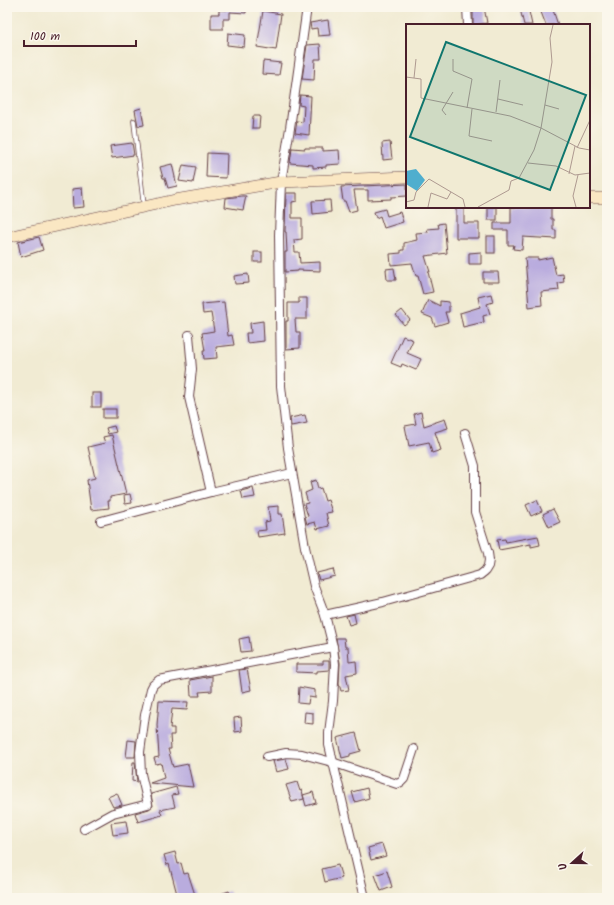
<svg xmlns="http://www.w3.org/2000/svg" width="614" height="905" font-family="Kalam,sans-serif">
  <rect width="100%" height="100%" fill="#fbf7ec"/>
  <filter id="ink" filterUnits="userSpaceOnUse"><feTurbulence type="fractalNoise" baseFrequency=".025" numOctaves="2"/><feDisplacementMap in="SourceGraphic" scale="8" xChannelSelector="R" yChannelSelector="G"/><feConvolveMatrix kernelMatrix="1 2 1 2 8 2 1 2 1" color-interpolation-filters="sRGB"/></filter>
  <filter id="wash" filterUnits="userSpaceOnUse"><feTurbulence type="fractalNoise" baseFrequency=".012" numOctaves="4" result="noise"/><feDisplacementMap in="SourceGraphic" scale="16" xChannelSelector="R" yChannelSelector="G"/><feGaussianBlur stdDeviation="0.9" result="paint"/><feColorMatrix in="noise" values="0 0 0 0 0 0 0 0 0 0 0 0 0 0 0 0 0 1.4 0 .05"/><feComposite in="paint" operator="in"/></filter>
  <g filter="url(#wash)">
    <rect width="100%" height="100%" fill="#f1ebd3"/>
    <g id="blocks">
      <!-- building -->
      <g fill="#b9acde">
        <path d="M227 7H246V13L230 12V19H223V29H211V14H219V10H227Z"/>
        <path d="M473 7H484L487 23 473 25Z"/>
        <path d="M528 7 532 25H524L520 9Z"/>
        <path d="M539 7H552L558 25H546Z"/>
        <path d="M263 11 281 14 276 50 257 47Z"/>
        <path d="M328 20 330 35 318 36 317 28 311 29 310 23Z"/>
        <path d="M228 33 245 35 244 47 227 45Z"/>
        <path d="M320 44 321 59H315L314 80 302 79 307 45Z"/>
        <path d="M263 61 281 63 279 75 262 74Z"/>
        <path d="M300 95 311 96 309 135 295 133 297 121 303 122 304 106 299 105Z"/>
        <path d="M141 108 144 125 138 126 135 110Z"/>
        <path d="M253 116H260L259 128H252Z"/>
        <path d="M390 142 392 159 383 160 382 143Z"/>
        <path d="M132 143 134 155 112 158 110 146Z"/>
        <path d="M292 148 305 149V148H323V151L339 150 340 164 326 165V167L313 168V165L290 163Z"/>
        <path d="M207 153 227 154 226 178 206 177Z"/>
        <path d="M172 164 177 186 168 188 165 178H163L160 167Z"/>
        <path d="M183 165 196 167 193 183 179 181Z"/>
        <path d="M407 184V196L391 197V199L368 200V190H354L357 210 349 212 345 201H343L341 187Z"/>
        <path d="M82 188 84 207 73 208 72 189Z"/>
        <path d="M286 193H297V201L292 202V218H302V239L294 240 295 252H299L300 263 320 262V271L298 270V271L285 272V252H287L286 232H285Z"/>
        <path d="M242 196H246L243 210 225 207 226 198Z"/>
        <path d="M330 200 331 212 313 214 312 201Z"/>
        <path d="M456 207H464V223H479V238H456Z"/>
        <rect x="488" y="207" width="9" height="13"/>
        <path d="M511 207H551V219H553V230H556V239L523 237 522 250 513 249 514 245H508V230H494V223H511Z"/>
        <path d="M385 209 387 216 400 212 403 222 384 228 380 216 376 218 374 212Z"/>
        <path d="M444 223 447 253 425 256 430 272H428L433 292 423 294 418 276H416L412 263 391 265 390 254 401 253V250H404V243L417 240 416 233 428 232 427 229 439 228 438 224Z"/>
        <rect x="487" y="236" width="8" height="17"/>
        <path d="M39 237 43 250 21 257 18 242Z"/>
        <rect x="254" y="252" width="8" height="10"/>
        <path d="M481 252V264H469V253Z"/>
        <path d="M552 257 556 275 563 274 564 282 558 283 559 290 541 292 542 305 529 307 525 258H538V260Z"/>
        <path d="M394 268 396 280H387L386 269Z"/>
        <path d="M483 272H498L499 282H483Z"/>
        <path d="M248 274 249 283 235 284 234 276Z"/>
        <path d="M491 294 493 302 487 304 490 314 483 316 484 322 463 327 460 313 480 307 478 297Z"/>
        <path d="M299 298H307V319H295L296 332H300V348L286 349V321H288V303H299Z"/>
        <path d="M428 300 440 306V301L449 302V312H445L448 322 435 326 432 318 422 314Z"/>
        <path d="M224 302 228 336 232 335 234 345 216 347 217 358 204 359 203 351H205L202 333 214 331 211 313 203 314 202 304Z"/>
        <path d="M402 310 410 320 404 325 396 315Z"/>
        <path d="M263 321 264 341 247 343 246 333H251L250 323Z"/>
        <path d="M403 336 413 340 407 353 421 359 416 370 402 364 401 367 391 363Z"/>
        <rect x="92" y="393" width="9" height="14"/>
        <rect x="103" y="409" width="13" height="9"/>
        <path d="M421 412 424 426 445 419 448 428 435 432 441 450 432 453 429 442 409 446 405 426 416 424 414 414Z"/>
        <path d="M305 415 307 423 291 426 290 418Z"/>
        <path d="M114 426 116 432 108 434 106 428Z"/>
        <path d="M112 435 126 494 110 497V501H108L109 508 91 510 87 480 95 478 88 447 105 443 103 437Z"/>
        <path d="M316 480 318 489 321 488 325 501 328 500 332 512 326 513 329 526 317 529 315 522 307 524 305 517 308 516 304 504 308 503 305 493 312 490 310 482Z"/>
        <path d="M253 488 255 497 243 499 241 491Z"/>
        <path d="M130 494 132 503 125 504 124 495Z"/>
        <path d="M537 500 542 511 531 516 526 505Z"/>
        <path d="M279 506V514H282L285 533 258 537 257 531 266 530 265 522 270 521 268 507Z"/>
        <path d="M553 509 560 522 549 527 543 514Z"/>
        <path d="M538 536 540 545 531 547V544L499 550 497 540 505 539 506 542Z"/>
        <path d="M333 569 335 576 319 580 317 573Z"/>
        <path d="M354 614 356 623 349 625 346 616Z"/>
        <path d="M249 637 251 651 241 652 239 639Z"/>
        <path d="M336 638H344L345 647H348L349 662 356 661 357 673 346 675 349 690 341 691 339 683 340 663Z"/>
        <path d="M323 661H329V670L317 671V673L296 672V664H323Z"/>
        <path d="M247 669 251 690 242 692 239 670Z"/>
        <path d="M212 676V691L199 692 200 696H191L190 680Z"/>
        <path d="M299 687 315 690V698L309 697 308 704 298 703Z"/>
        <path d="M159 701 188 702 187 710 172 709 170 728H174V735H170L171 749H168L173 767 188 764 193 787 150 783 164 778 161 763 156 764 154 758 159 757 157 725Z"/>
        <path d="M305 712 313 713V724L304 723Z"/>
        <path d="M241 717 242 731 235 732 234 718Z"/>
        <path d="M356 733 361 751 350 754V756L342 758 337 738Z"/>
        <path d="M128 740 136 741 135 757H126Z"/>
        <path d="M286 759 289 769 276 772 273 761Z"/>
        <path d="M133 762H135L137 782 132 781Z"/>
        <path d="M297 782 300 791 302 790 303 795 313 792 316 803 306 806 303 795 304 799 292 802 286 785Z"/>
        <path d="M176 787 178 794 172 795 175 807 160 810 162 815 138 822 135 813 149 809 153 806 151 794Z"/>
        <path d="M367 788 369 798 355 802 352 792Z"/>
        <path d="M117 793 122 805 113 807 108 797Z"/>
        <path d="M126 821 128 833 113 835 111 823Z"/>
        <path d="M382 844 386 856 371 860 368 848Z"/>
        <path d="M175 852 178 864 181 863 184 874 188 873 196 898H178L169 864 167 865 164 855Z"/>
        <path d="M338 865 342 878 325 882 322 869Z"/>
        <path d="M387 871 392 887 381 891 375 875Z"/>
        <path d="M229 891 232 898H213L212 897Z"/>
      </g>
    </g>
  </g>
  <g filter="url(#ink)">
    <use href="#blocks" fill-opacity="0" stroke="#633e44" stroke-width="1"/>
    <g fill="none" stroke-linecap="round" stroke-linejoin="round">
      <defs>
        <path id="lane" d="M134 121 144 207"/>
        <g id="street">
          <path d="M307 7 290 128 281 182 279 235 281 386 288 448 305 547 314 586 325 615 333 647 335 664 333 701 329 733V745L365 898"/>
          <path d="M467 7 468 25"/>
          <path d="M189 335 192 369 189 397 211 492"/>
          <path d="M101 521 211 492 292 473"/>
          <path d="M325 615 383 602 480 575 485 571 488 566 489 560 488 553 475 512V466L465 433"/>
          <path d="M267 757 286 753 302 754 332 762 397 784 401 782 404 779 414 749"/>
          <path d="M84 829 113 813 148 804 141 774 140 752 145 715 151 689 153 685 159 680 333 647"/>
        </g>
        <g id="secondary">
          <path d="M589 198H607"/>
          <path d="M7 237 175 200 281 182 407 177"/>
        </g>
      </defs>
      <!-- lane casing -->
      <use href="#lane" stroke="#633e44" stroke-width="5.5"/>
      <!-- street casing -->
      <use href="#street" stroke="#633e44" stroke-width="10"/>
      <!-- secondary casing -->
      <use href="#secondary" stroke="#633e44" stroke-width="12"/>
      <!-- lane -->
      <use href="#lane" stroke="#fff" stroke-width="4"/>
      <!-- street -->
      <use href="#street" stroke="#fff" stroke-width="8"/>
      <!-- secondary -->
      <use href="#secondary" stroke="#fae7c3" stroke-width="11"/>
    </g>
  </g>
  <!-- overview -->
  <g transform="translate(406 24)">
    <rect width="184" height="184" fill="#f1ebd3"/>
    <path d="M10 145 19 156 11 167 0 160V147Z" fill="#4faece"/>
    <path fill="none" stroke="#ae9990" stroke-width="1" d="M47 35V47L66 55 61 84M0 53 15 55V74L104 92 135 104 173 124 184 126M8 54 10 35M92 75 117 81M139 81 153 85M66 85 63 112 86 117M90 88 94 56M40 91 36 86 47 68M171 124 184 96M122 139 150 142 169 151 184 149M163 150 169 122M0 178 8 176 10 168 23 155 57 175 59 183M22 183 25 169 41 175 45 168M72 183 103 166 105 157 113 154 128 126 135 104 146 38 144 14 147 1M170 183 167 172 172 151"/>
    <path fill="#0f766e" fill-opacity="0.15" stroke="#0f766e" stroke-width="2" d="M40 18 180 71 144 166 4 113Z"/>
    <rect width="184" height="184" fill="none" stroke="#4a1f2b" stroke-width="2"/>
  </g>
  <!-- margin -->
  <rect width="614" height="905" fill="none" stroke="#fbf7ec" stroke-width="24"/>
  <!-- north arrow -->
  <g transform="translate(572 863) rotate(249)" stroke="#fbf7ec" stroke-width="3" paint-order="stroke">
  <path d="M0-3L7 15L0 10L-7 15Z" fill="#4a1f2b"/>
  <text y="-6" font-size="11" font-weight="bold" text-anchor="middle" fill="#4a1f2b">U</text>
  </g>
  <!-- scale -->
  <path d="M24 40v6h112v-6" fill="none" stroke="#4a1f2b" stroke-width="2"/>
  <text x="30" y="40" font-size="12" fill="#4a1f2b" stroke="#fbf7ec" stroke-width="3" paint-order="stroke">100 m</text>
</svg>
